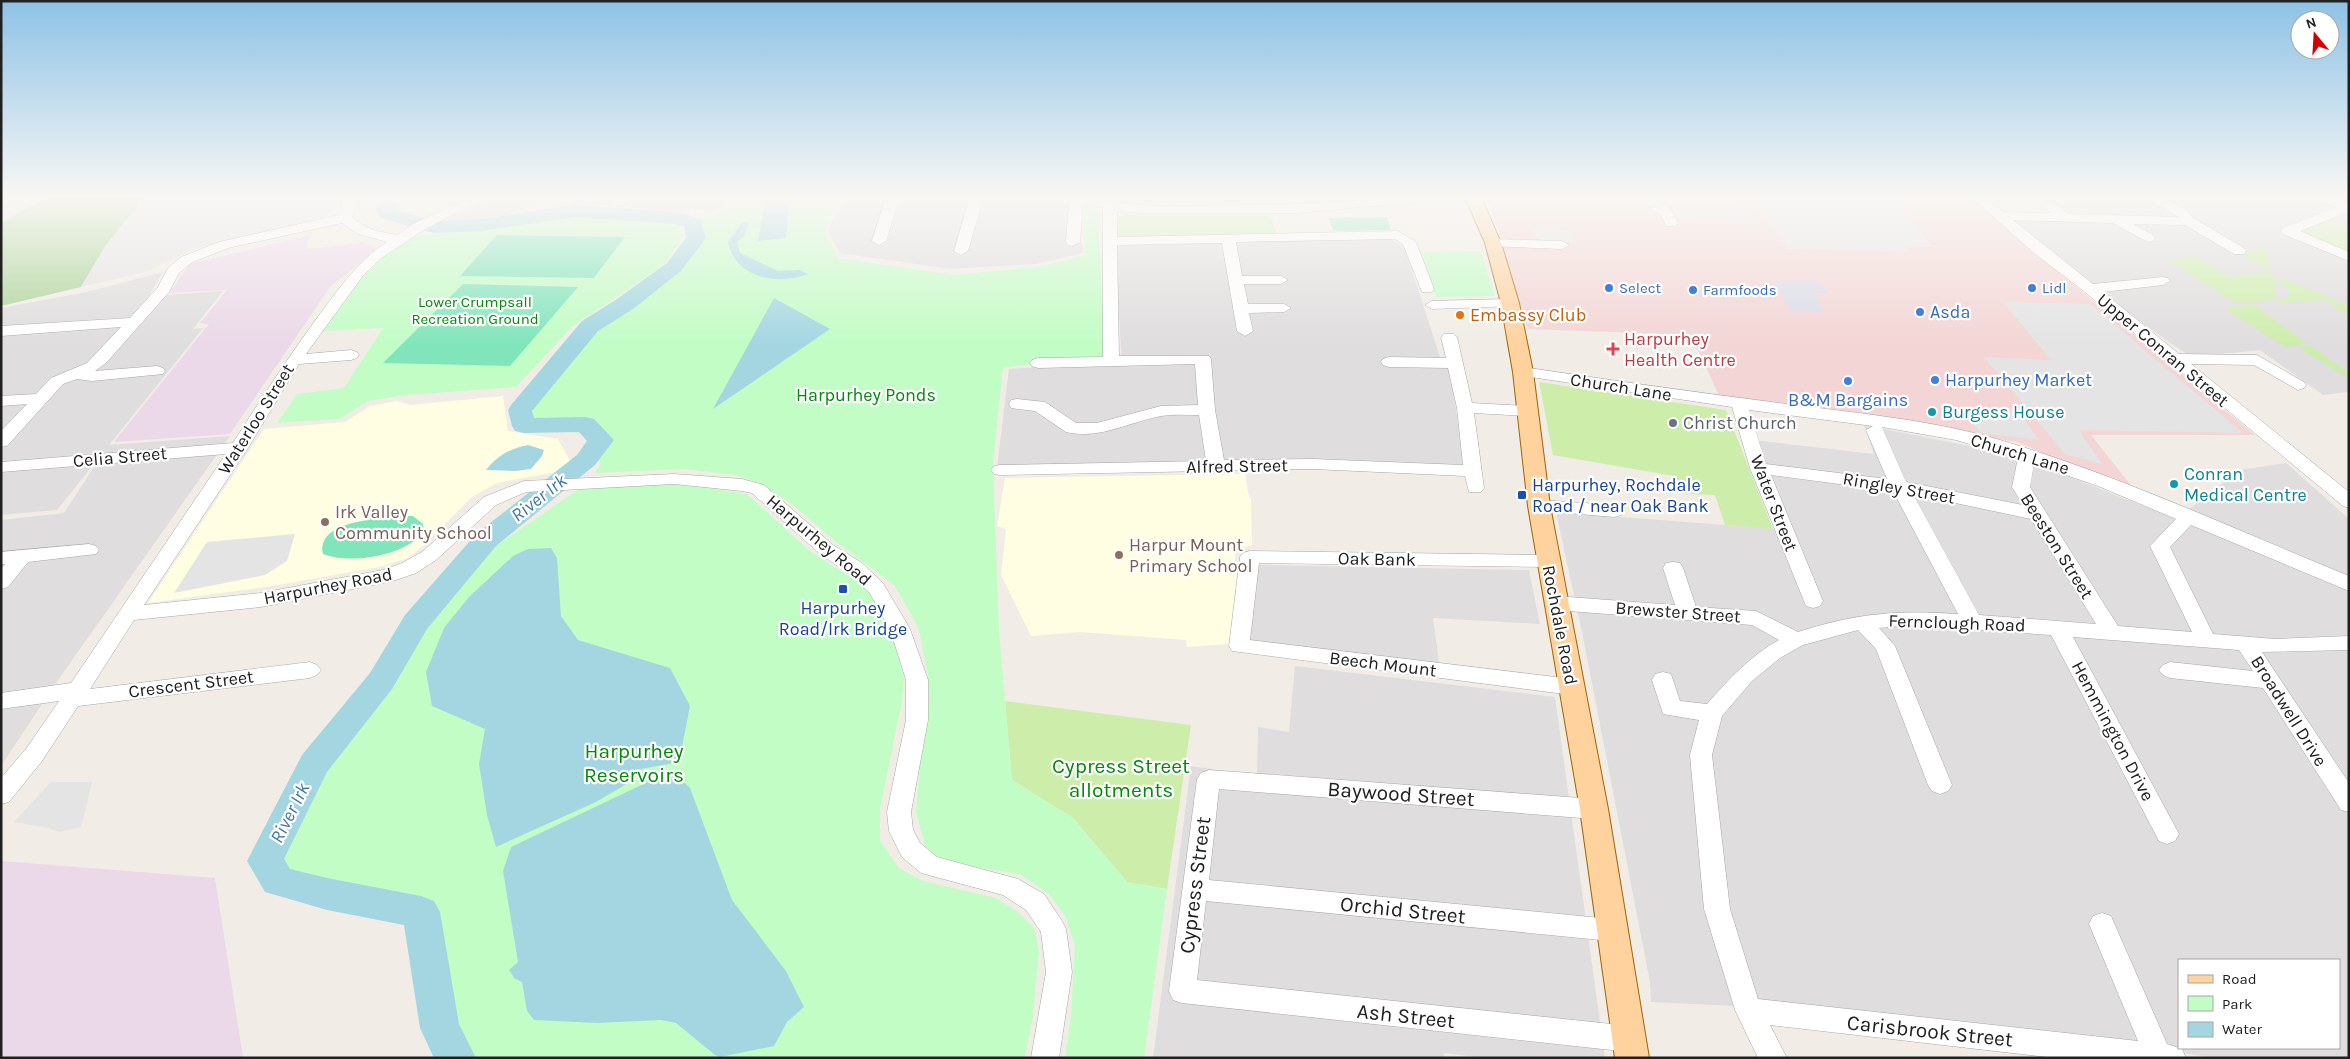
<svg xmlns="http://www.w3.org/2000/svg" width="2350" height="1059" font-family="Karla,sans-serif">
  <rect width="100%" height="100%" fill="#f1ede6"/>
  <!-- residential -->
  <g fill="#dfdddd" fill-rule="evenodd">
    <path d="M500 197H552L501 217 441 222Z"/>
    <path d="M583 197H731L715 211 690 208 685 212 569 203Z"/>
    <path d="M848 197H1058L1070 202 1066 246 1082 242 1083 253 1036 264 950 269 840 253 828 231 839 208Z"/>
    <path d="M2039 197H2349V392L2323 395 2260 350 2191 357 2135 318 2006 215H2061Z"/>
    <path d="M1388 238 1404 246 1440 357 1450 369 1464 467 997 468 1009 369 1122 361 1114 246Z"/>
    <path d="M163 272 149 296 223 291 193 329 203 328 109 445 230 436 56 683 1 766V520L64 513 106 449 57 510 1 515V308L87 292Z"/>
    <path d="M1864 425 2014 455 2176 519 2240 470 2286 463 2349 519V1058H2216L2125 1045 1777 1008 1651 1002 1650 982 1582 632 1556 512 1790 530 1753 440 1874 454ZM2179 960H2339V1048H2179Z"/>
    <path d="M1257 565 1529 570 1540 624 1433 618 1440 669 1243 642Z"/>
    <path d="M1295 666 1555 697 1605 1058H1484L1444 1053V1058H1153L1191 766 1257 776 1258 727 1289 732Z"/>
  </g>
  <!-- commercial -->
  <path fill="#f3d5d5" d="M1534 197H1968L2255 435H2091L2137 493 2017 442 1719 395 1691 335 1528 329 1489 201Z"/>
  <!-- industrial -->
  <g fill="#ebd8e8">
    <path d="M1106 197H1291L1292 205 1126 201Z"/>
    <path d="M310 235 306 249 355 244 363 241 376 250 330 287 230 434 114 442 209 324 200 323 227 290 169 293 190 264Z"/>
    <path d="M1 861 215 878 243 1058H1Z"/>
  </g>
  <!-- education -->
  <g fill="#fffee2">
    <path d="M503 396 508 431 558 439 570 461 556 472 497 483 472 497 423 546 408 558 379 567 272 586 148 603 264 429 345 422 370 406 397 401 410 405Z"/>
    <path d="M1245 474 1249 498H1251L1252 545 1236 550 1235 560 1240 564 1230 644 1187 647 1186 640 1080 632 1031 636 1001 575 1006 529 997 526 1005 478Z"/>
  </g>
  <!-- grass -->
  <g fill="#cdeeaa">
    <path d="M1126 214H1270L1277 235 1121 238 1116 236 1119 217Z"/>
    <path d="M2332 221 2349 227V253L2299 234Z"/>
    <path d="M2266 246 2271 272 2238 252 2250 251Z"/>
    <path d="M2196 257 2230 277 2269 272 2279 284 2274 289 2277 297 2261 302 2236 303 2168 260Z"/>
    <path d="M2277 276 2349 306V316L2325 300 2266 304C2276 302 2286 302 2290 292Z"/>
    <path d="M2254 305 2307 344 2286 347 2225 309Z"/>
    <path d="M2311 346 2349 373V378L2299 348Z"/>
    <path d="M1539 382 1726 410 1773 529 1725 525 1715 495 1684 494 1674 476 1553 455Z"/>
    <path d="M1005 701 1191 725 1167 889 1127 882 1073 818 1012 780Z"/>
  </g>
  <!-- forest -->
  <path fill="#acd399" d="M46 197H145L106 245 81 287 1 306V223Z"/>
  <!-- park -->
  <g fill="#c2fdc5">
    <path d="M735 197H845L832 213 825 234 839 258 954 275 1038 267 1086 255 1083 206 1098 211 1105 360 1003 367 993 463 999 630 1012 780 1073 818 1127 882 1167 889 1144 1058H1065L1071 1016 1075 946 1065 915 1048 893 1020 874 963 865 927 853 916 812 923 733 929 703 928 674 918 626 894 585 835 541 793 505 760 483 736 475 684 469 595 473 601 464 582 434 537 423 530 409 595 327 632 303 680 267 702 238 700 220 717 212Z"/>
    <path d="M567 215 680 225V243L661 267 573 326 516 387 406 395 368 401 340 419 277 423 297 394 344 388 383 328 323 331 363 272 411 236 482 230Z"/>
    <path d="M1480 251 1495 296 1436 297 1421 252Z"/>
    <path d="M585 485H690L747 494 811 552 868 588 888 621 904 677 902 701 880 809V841L899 868 923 881 996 898 1018 912 1034 928 1039 951 1033 1016 1025 1058H470L452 1027 428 908 293 875 279 854 327 764 396 679 426 619 493 548Z"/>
  </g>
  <!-- pitch -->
  <g fill="#80e5bb">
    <path d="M1387 217 1391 230 1333 231 1329 218Z"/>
    <path d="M497 235 625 237 594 278 460 276Z"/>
    <path d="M463 284 578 287 510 366 383 363Z"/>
    <path d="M404 516H413L423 524 424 531C407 556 350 565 323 554 316 519 382 519 404 516Z"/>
  </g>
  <!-- parking -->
  <g fill="#e4e4e4">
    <path d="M46 197 1 222V223V206L18 198Z"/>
    <path d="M145 197H338V200L337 207 331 213 316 221 192 249 149 271 81 287 106 245Z"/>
    <path d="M1736 197H1743L1760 223 1680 221 1673 208 1743 209Z"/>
    <path d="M1754 197H1894L1933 247 1906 246 1910 252 1787 249Z"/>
    <path d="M1532 227 1569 231 1574 243 1536 238Z"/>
    <path d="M2003 302 2090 304 2243 433 2079 430 2102 464 2065 454 1984 357 2051 360Z"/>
    <path d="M1962 411 2019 412 2039 440 1981 433Z"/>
    <path d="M295 534 287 561 265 575 174 593 207 542Z"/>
    <path d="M51 782H92L81 827 60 832 48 828 14 822Z"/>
  </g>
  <!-- plaza -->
  <path fill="#dadbe8" d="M1772 280 1819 281 1827 293H1813L1825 312 1791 311Z"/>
  <!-- water -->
  <g fill="#a4d6e2">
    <path d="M766 197H790L786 238 758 241Z"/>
    <path d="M742 222H749L745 235 737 242 740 253 778 271 800 270 808 274C778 286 735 278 728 242Z"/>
    <path d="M774 298 830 329 713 409Z"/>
    <path d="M528 445 544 450 542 456 531 469 515 471 486 470C498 455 509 449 528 445Z"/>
    <path d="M576 456 595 458 580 473 510 526 492 525Z"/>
    <path d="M551 548 557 558 561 616 578 640 670 668 690 706 679 762 636 770 635 779 596 802 496 847 487 815 479 764 485 729 432 706 426 672 444 628 469 597 513 556 528 549Z"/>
    <path d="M677 776 690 788 732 900 786 971 804 1007 787 1022 774 1046 720 1057 715 1055 676 1023 661 1020 597 1023 534 1020 527 1011 522 982 515 979 509 970 518 962 503 871 511 847 654 779Z"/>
  </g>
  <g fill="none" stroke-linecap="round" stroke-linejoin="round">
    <!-- river -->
    <path fill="#a4d6e2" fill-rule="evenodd" d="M384 197H404L395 208 396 210 435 221 481 219 575 205 677 212 700 219 706 238 681 271 633 309 598 331 532 411 534 418 585 417 594 419 614 440 595 465 496 546 427 629 392 689 327 772 284 859 290 869 327 878 421 896 434 901 440 912 459 1024 476 1058H434L420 1028 404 925 327 910 265 892 247 861 302 755 370 673 405 615 476 534 577 455 587 441 579 432 524 433 515 431 512 426 508 410 511 405 582 321 617 299 667 263 686 238 684 226 675 224 575 217 481 231 434 233 380 218 375 207Z"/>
    <defs>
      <g id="minor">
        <path d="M344 197H358L352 217C364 229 380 232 397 235L415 223 471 197H488L425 229 380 259 362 277 306 354 351 350 357 352 359 355 357 358 351 360 299 364 248 448 144 605 261 593 383 570 402 563 422 552 484 497 524 481 674 474 742 479 764 485 833 545 862 563 883 583 910 629 928 680V720L911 812 913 830 920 843 937 857 1018 879 1044 894 1062 921 1066 929 1072 972 1059 1058H1031L1046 972 1041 932 1026 910 1003 895 921 873 902 857 889 831 887 812 906 720V680L890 629 869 592 848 573 819 553 752 493 742 491 674 484 526 492 496 505 436 560 416 573 393 581 261 607 134 620 90 689 310 662 317 665 321 670 317 675 310 678 78 706 42 761 9 802 1 804V778L26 749 59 701 1 709V693L71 683 226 454 1 472V462L233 443C261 399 289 356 320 314 341 286 358 261 387 242L358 234 342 223 228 248 191 263 179 273 169 292 107 362 95 371 157 366 163 368 165 371 163 374 92 381 77 379 63 384 7 446 1 447V431L27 404 1 406V396L36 394 51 378 87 363 121 327 1 336V326L130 318 158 287 168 268 181 257 219 242 339 215Z"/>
        <path d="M618 197H637L621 205H611L609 202Z"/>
        <path d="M886 197H900L886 241 879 245 872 241Z"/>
        <path d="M970 197H984L968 251 961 255 954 251Z"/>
        <path d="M1072 197C1095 197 1117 203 1140 205 1178 207 1216 205 1254 205 1314 205 1373 197 1433 197L1426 201 1297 213H1142L1117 211V237L1398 231 1416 242 1434 289 1432 292H1422L1403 244 1395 239 1236 242 1242 276H1281L1288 280 1281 284H1244L1248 304H1284L1291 308 1284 312 1249 313 1253 331 1245 336 1237 331 1222 243 1117 245 1119 356H1209L1211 359 1215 410 1224 460 1313 459 1463 465 1457 408 1448 368 1389 367 1383 365 1381 362 1383 359 1389 357 1446 358 1441 337 1444 334H1454L1457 337 1472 403 1527 406 1533 407 1535 411 1533 415 1527 416 1474 413 1484 488 1481 492H1469L1465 476 1313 469 1000 475 994 474 991 470 994 466 1000 465 1206 461 1199 415C1187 415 1173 414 1161 416 1129 422 1099 440 1066 432L1035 411 1011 408 1009 404 1011 400 1017 399 1045 402 1076 423H1097L1161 406 1198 405 1195 364 1038 368 1032 366 1030 363 1032 360 1038 358 1103 357V208L1083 202 1080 242 1073 246 1068 245 1066 242 1069 203Z"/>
        <path d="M1637 197C1657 197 1670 204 1678 223L1676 226H1666L1661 215Z"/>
        <path d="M1971 197H1986L2003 212 2051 213 2031 197H2046L2068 214 2178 217 2145 197H2162L2186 209 2193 218 2244 248 2246 251 2244 254H2234L2185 225 2133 224 2153 235 2155 238 2153 241 2148 242 2113 223 2013 220 2093 284 2163 277 2168 278 2170 281 2163 285 2103 292 2179 354 2257 355 2304 382 2306 385 2304 388 2298 390 2254 365 2191 364 2349 492V508L2343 506 2085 292 2034 253Z"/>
        <path d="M2315 197H2334L2349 203V212L2300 231 2349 252V261L2283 234 2281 231 2283 228 2337 207 2317 200Z"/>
        <path d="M1493 239 1562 241 1569 245 1562 249 1488 246 1486 243 1488 240Z"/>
        <path d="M1510 299 1517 303 1515 306 1432 309 1425 305 1432 301Z"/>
        <path d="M1523 367C1608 380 1694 392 1779 403 1853 413 1929 419 2000 440 2118 475 2234 529 2349 576V591L2191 525 2170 547 2213 634 2276 639 2349 636V650L2262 652 2349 783V812L2341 810 2263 688 2170 678 2163 675 2159 670 2163 665 2170 662 2253 671 2239 650 2073 637 2179 834 2175 841 2167 844 2159 841 2051 635 1909 625 1879 628 1895 646 1952 785 1948 791 1940 794 1932 791 1928 785 1876 649 1858 630 1803 645 1780 658 1752 681 1722 716 1712 755 1730 909 1758 999 2138 1041 2089 924 2093 916 2102 913 2111 916 2167 1044 2182 1049 2186 1058H2055L1770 1025 1787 1058H1758L1735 1010 1704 909 1690 755 1699 720 1663 714 1652 680 1655 674 1663 672 1671 674 1680 701 1707 704C1729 679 1750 656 1779 640L1752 625 1555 610 1548 608 1545 603 1548 598 1555 596 1675 605 1663 568 1666 563 1673 562 1680 563 1683 568 1696 607 1756 611 1798 632C1857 613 1897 610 1958 614L1893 491 1771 475 1823 601 1820 606 1813 608 1806 606 1750 468 1732 407 1517 375 1515 372 1517 369ZM1749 410 1873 426 1866 430 1887 479 1766 464ZM1882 427 1956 440 2018 458 2012 487 2023 505 1906 482ZM2034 464 2098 486 2176 519 2150 546 2192 632 2118 626 2030 487ZM1913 494 2031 519 2096 624 1979 615Z"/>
        <path d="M1539 500 1614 505 1621 507 1623 511 1621 515 1614 517 1533 510 1530 506 1533 502Z"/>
        <path d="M89 544 96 546 99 550 96 554 28 562 8 587 1 589V569L5 564H1V552Z"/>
        <path d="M1250 551 1548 555 1555 556 1558 561 1555 566 1548 567 1259 563 1250 640 1572 679 1580 681 1583 687 1580 693 1572 695 1232 651 1229 646 1240 557 1243 553Z"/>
        <path d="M1209 770 1594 799 1602 802 1606 809 1602 816 1594 819 1219 789 1209 880 1611 919 1620 922 1624 930 1620 938 1611 941 1206 901 1197 980 1630 1026 1640 1030 1644 1039 1640 1048 1630 1052 1182 1003 1173 1000 1169 991 1197 779 1201 773Z"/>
      </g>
      <path id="major" d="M1465 197H1481L1501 243 1519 303 1533 372 1550 506 1608 809 1649 1058H1615L1580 809 1528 506 1513 372 1501 303 1485 243Z"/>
    </defs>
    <!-- minor casing -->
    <use href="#minor" stroke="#a7a7a7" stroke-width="1"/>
    <!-- major casing -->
    <use href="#major" stroke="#9d6400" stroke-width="2"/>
    <!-- minor -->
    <use href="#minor" fill="#fff" fill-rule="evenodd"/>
    <!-- major -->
    <use href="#major" fill="#ffd29e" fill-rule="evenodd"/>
  </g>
  <!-- sky -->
  <linearGradient id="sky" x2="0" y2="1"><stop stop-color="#8dc2e6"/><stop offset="0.57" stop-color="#f9f7f4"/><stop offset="1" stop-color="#f9f7f4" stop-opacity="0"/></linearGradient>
  <rect width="2350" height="345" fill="url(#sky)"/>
  <!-- markers -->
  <g fill="#3f7fe0" stroke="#fff" stroke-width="2">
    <circle cx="1609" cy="288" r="5"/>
    <circle cx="2032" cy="288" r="5"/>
    <circle cx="1693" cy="290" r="5"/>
    <circle cx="1920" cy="312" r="5"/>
    <circle cx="1935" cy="380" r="5"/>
    <circle cx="1848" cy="381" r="5"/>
  </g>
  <circle fill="#e8710a" stroke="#fff" stroke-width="2" cx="1460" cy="315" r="5"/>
  <path fill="#e0444e" stroke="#fff" stroke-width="2" d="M1610.5 341.5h5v5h5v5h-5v5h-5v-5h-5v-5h5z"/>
  <g fill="#0f9aa8" stroke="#fff" stroke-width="2">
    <circle cx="1932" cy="412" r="5"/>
    <circle cx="2174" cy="484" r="5"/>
  </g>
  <circle fill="#6b7280" stroke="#fff" stroke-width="2" cx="1673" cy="423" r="5"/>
  <g fill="#1a4fb4" stroke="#fff" stroke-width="2">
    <rect x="1517" y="490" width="10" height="10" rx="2.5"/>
    <rect x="838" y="584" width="10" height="10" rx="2.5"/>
  </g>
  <g fill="#8d6e63" stroke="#fff" stroke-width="2">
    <circle cx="325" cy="522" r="5"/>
    <circle cx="1119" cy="555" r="5"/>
  </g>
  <g text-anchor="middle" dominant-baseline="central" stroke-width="4.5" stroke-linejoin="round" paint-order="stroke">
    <!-- far-shop labels -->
    <g font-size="15" fill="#366cbe" stroke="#fff" text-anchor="start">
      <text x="1619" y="288">Select</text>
      <text x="2042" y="288">Lidl</text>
      <text x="1703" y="290">Farmfoods</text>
    </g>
    <!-- far-park labels -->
    <g font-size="15" fill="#04890b" stroke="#fff">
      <text x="475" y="302">Lower Crumpsall<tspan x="475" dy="17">Recreation Ground</tspan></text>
    </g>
    <!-- shop labels -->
    <g font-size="18" fill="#366cbe" stroke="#fff" text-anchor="start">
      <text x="1930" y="312">Asda</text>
      <text x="1945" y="380">Harpurhey Market</text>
      <text x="1848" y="400" text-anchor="middle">B&amp;M Bargains</text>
    </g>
    <!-- food labels -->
    <g font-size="18" fill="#c56008" stroke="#fff" text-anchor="start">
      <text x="1470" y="315">Embassy Club</text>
    </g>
    <!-- health labels -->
    <g font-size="18" fill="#be3a42" stroke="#fff" text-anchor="start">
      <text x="1624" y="339">Harpurhey<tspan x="1624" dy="21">Health Centre</tspan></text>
    </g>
    <!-- street labels -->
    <g font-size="18" fill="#202020" stroke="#fff">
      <text transform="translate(2163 350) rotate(40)">Upper Conran Street</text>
      <text transform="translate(1621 387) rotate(9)">Church Lane</text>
      <text transform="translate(256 419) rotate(-58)">Waterloo Street</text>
      <text transform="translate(2020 454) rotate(17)">Church Lane</text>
      <text transform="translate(120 457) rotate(-5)">Celia Street</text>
      <text transform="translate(1237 466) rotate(-1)">Alfred Street</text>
      <text transform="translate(1899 488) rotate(10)">Ringley Street</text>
      <text transform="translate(1774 503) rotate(69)">Water Street</text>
      <text transform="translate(819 540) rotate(40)">Harpurhey Road</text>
      <text transform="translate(2057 546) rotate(58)">Beeston Street</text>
      <text transform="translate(1377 559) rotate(1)">Oak Bank</text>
      <text transform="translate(328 586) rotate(-11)">Harpurhey Road</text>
      <text transform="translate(1678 612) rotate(4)">Brewster Street</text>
      <text transform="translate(1957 623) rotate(2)">Fernclough Road</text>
      <text transform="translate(1560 625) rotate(79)">Rochdale Road</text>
      <text transform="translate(1383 664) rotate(7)">Beech Mount</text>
      <text transform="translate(191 684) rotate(-7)">Crescent Street</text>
      <text transform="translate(2289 711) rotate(58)">Broadwell Drive</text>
      <text transform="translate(2113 731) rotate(62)">Hemmington Drive</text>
    </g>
    <!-- park labels -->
    <g font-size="18" fill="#04890b" stroke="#fff">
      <text x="866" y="395">Harpurhey Ponds</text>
    </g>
    <!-- culture labels -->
    <g font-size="18" fill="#0d838f" stroke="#fff" text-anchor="start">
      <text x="1942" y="412">Burgess House</text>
      <text x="2184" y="474">Conran<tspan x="2184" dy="21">Medical Centre</tspan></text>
    </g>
    <!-- worship labels -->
    <g font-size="18" fill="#5b616d" stroke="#fff" text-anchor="start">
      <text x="1683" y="423">Christ Church</text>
    </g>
    <!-- transit labels -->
    <g font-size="18" fill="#164399" stroke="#fff" text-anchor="start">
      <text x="1532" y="485">Harpurhey, Rochdale<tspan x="1532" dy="21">Road / near Oak Bank</tspan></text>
      <text x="843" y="608" text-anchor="middle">Harpurhey<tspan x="843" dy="21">Road/Irk Bridge</tspan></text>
    </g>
    <!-- education labels -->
    <g font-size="18" fill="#785e54" stroke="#fff" text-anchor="start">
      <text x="335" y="512">Irk Valley<tspan x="335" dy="21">Community School</tspan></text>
      <text x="1129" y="545">Harpur Mount<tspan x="1129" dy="21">Primary School</tspan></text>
    </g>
    <!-- water labels -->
    <g font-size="19" font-style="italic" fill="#4077a7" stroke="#fff">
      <text transform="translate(539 498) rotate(-38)">River Irk</text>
      <text transform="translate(290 813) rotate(-63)">River Irk</text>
    </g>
    <!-- near-park labels -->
    <g font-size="21" fill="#04890b" stroke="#fff">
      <text x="634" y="751">Harpurhey<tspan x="634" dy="24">Reservoirs</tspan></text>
      <text x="1121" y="766">Cypress Street<tspan x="1121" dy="24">allotments</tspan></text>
    </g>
    <!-- near-street labels -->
    <g font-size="21" fill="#202020" stroke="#fff">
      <text transform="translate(1401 794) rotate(4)">Baywood Street</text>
      <text transform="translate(1195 885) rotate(-83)">Cypress Street</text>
      <text transform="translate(1403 910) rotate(6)">Orchid Street</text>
      <text transform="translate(1406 1016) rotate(6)">Ash Street</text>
      <text transform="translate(1930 1031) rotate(6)">Carisbrook Street</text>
    </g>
  </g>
  <!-- border -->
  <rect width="2350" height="1059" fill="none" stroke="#202020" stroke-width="5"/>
  <!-- legend -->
  <rect x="2178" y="959" width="162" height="90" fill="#ffffff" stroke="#a6a6a6"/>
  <rect x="2188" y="975" width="25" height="8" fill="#ffd29e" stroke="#a6a6a6"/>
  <text x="2222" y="984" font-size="15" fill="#202020">Road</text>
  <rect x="2188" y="996" width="25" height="15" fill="#c2fdc5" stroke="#a6a6a6"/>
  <text x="2222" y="1009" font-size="15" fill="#202020">Park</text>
  <rect x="2188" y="1022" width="25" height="15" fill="#a4d6e2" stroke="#a6a6a6"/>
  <text x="2222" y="1034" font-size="15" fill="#202020">Water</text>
  <!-- north arrow -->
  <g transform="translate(2315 35) rotate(342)"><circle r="24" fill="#ffffff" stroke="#a6a6a6"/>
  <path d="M0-4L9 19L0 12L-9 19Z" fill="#d10006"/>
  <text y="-8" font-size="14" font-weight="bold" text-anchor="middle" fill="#202020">N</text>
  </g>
</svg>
